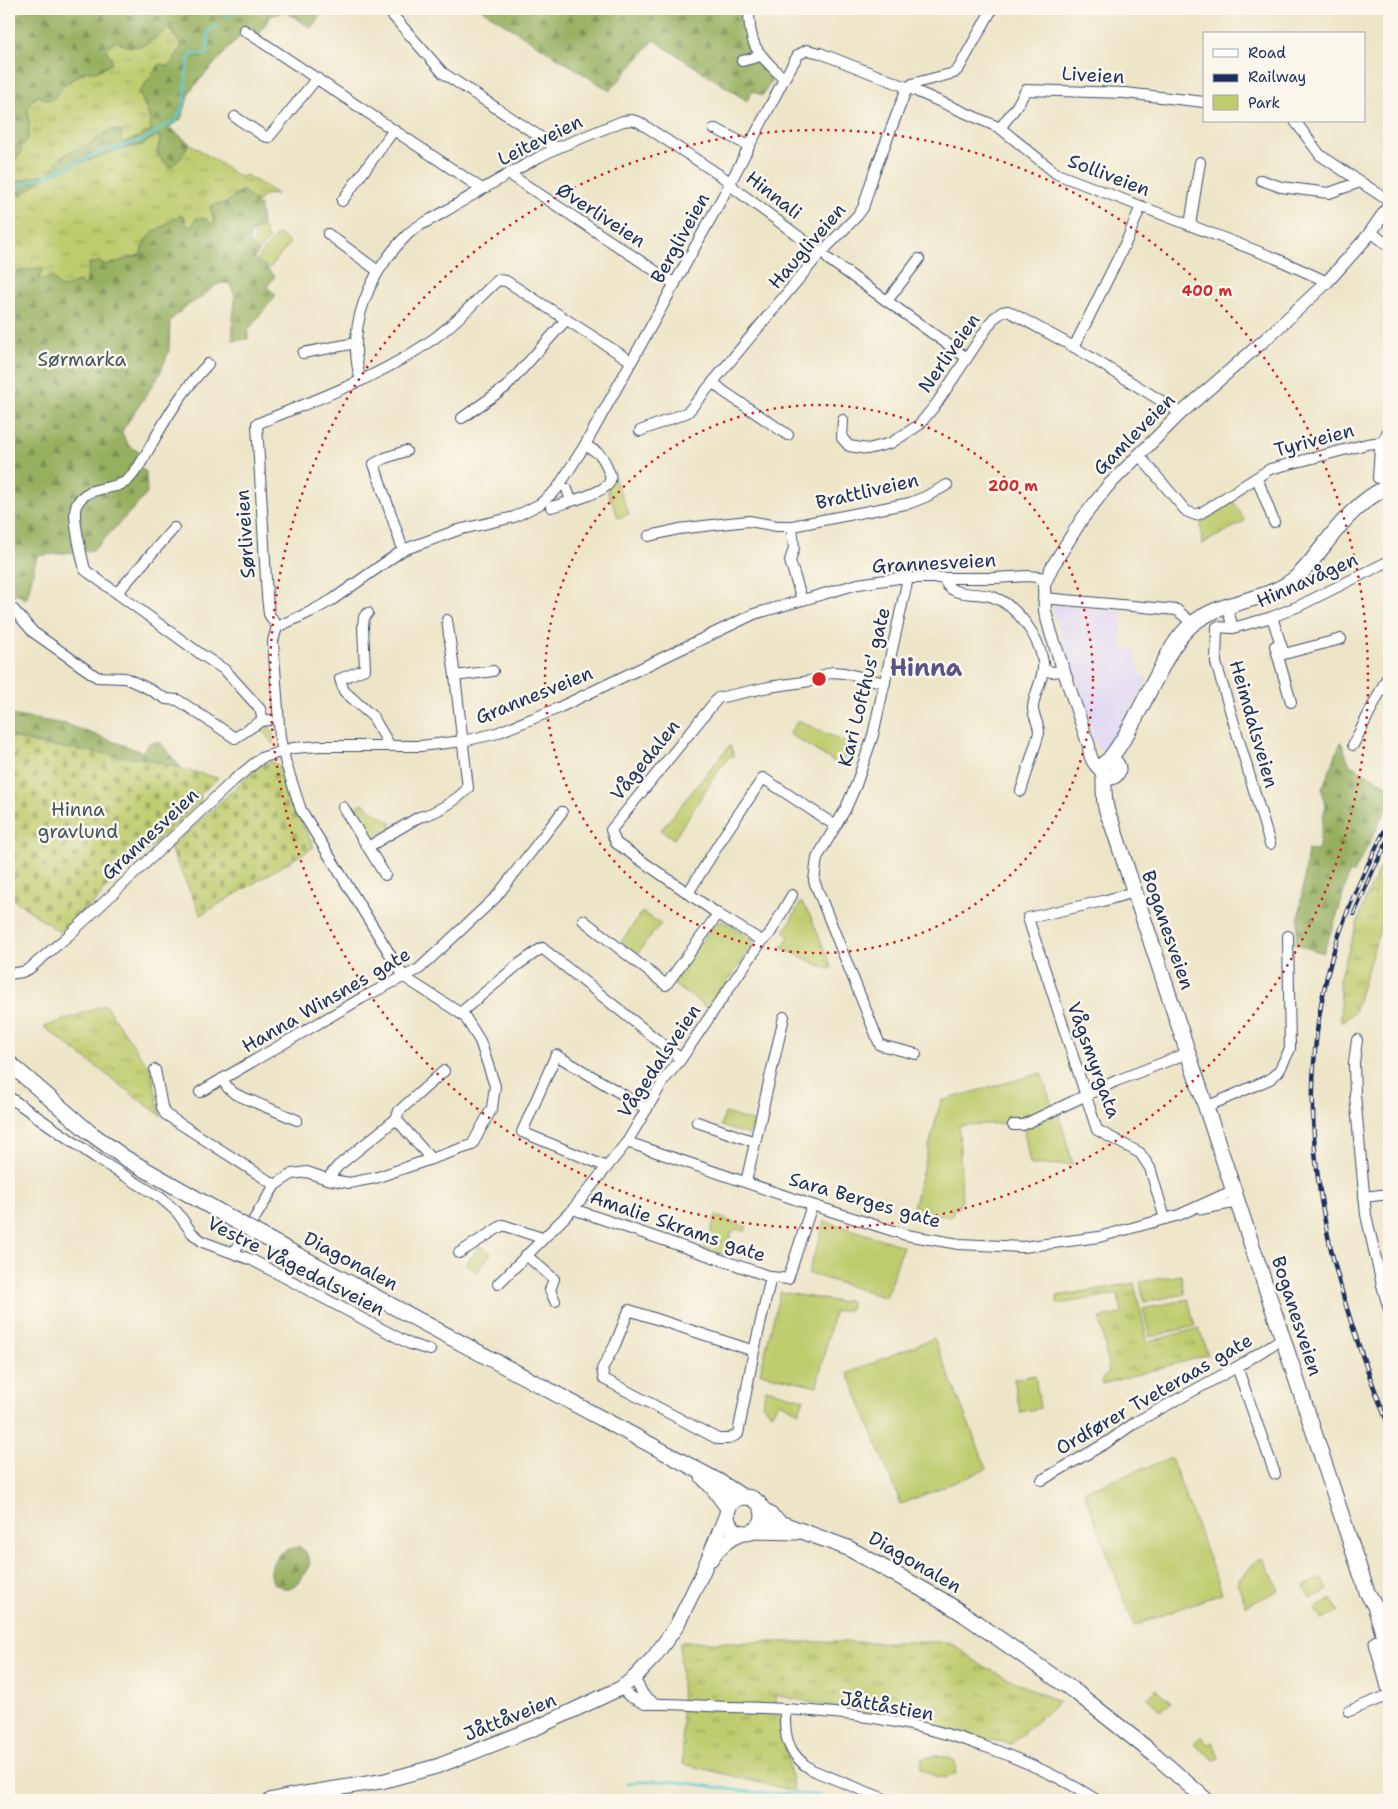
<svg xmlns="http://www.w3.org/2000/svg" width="1398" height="1809" font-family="'Shantell Sans',sans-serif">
  <defs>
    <pattern id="grass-tufts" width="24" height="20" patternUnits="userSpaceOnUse" patternTransform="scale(1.25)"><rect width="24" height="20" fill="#bfcc6e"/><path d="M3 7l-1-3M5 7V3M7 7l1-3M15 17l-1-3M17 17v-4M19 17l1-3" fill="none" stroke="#9aa65e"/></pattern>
    <pattern id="forest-firs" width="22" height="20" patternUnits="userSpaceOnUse" patternTransform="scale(1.25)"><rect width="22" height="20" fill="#97b061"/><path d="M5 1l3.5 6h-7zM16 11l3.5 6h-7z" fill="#7a9053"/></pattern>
    <pattern id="cemetery-stones" width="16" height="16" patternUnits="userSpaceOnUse" patternTransform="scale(1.25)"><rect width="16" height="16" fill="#bfcc6e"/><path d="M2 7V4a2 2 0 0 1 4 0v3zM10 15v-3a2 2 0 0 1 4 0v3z" fill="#9aa65e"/></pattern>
  </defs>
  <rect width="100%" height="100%" fill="#fbf7ec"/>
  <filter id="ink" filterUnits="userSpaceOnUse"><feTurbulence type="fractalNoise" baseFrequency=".02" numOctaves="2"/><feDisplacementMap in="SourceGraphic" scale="10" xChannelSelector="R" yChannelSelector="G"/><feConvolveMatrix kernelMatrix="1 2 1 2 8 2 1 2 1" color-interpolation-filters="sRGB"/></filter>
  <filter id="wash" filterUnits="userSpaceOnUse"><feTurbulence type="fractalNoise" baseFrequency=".0096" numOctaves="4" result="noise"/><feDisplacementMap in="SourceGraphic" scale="20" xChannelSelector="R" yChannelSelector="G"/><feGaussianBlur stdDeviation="1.12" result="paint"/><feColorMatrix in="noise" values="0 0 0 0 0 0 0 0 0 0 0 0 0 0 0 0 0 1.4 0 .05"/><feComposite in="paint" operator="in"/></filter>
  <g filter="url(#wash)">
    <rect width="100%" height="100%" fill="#ede5c7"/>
    <!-- built -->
    <path fill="#dfd5f5" d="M1058 605 1123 612 1121 636 1124 648 1134 649 1141 674 1148 678 1110 751H1101L1094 741 1075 671 1069 660 1054 612V607Z"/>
    <!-- grass -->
    <g fill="url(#grass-tufts)" stroke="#6d7e66">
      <path d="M171 24 170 30 182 46 171 64 139 92 149 116 151 131C140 135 133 142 121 142L120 139 121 136 112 129C105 134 99 139 92 143 76 152 57 151 54 173L116 150 141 145 158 135 160 140 157 153 164 163 180 159 189 143 240 177 246 175 277 194 265 195 257 202 250 198 242 190 226 203 212 205 214 221 212 225H193L190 227 186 225C160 230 149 227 140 255L107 265 100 262 87 284 82 285 80 281 63 288 38 281 39 268 9 274V195L23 193 45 176 44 174 9 184V164L13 163 29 123 27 106 31 101 39 96 48 100 53 99 63 85 89 70 110 55 106 51C107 46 112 43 117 41L121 45 164 32Z"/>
      <path d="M1389 847V900L1354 1013 1341 1022 1339 979 1365 900Z"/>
      <path d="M105 1005 151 1070 161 1116 44 1027Z"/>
      <path d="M1134 1283 1148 1342 1199 1328 1208 1355 1102 1384 1101 1380 1109 1372 1100 1318 1122 1314 1118 1294 1058 1304 1057 1296Z"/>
      <path d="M680 1642H950L982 1666 1059 1702 1011 1744 775 1695 794 1791 683 1764Z"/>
    </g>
    <!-- forest -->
    <g fill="url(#forest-firs)" stroke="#597060">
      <path d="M9 9H325L311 28 285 11 271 16 258 36 246 29 190 91 181 119 169 127 189 143 180 159 171 167 164 163 157 153 160 140 158 135 141 145 116 150 53 173C53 153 78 151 91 143 100 138 111 124 122 132L120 139 122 142C133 142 140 135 151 131L149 116 139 92 160 64 167 66 171 64 182 46 170 30 172 27 171 24C158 39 135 56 117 41 112 43 107 46 106 51L112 58 111 64 96 72C79 67 63 86 53 99L48 100 39 96C19 107 33 119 28 137 27 140 23 144 21 147L22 152 13 163 9 164Z"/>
      <path d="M481 9H745L744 21 748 43 754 57 764 65 774 77 762 96 753 91 747 101 654 40 610 91Z"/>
      <path d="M44 174 45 177 23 194 9 195V184Z"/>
      <path d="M242 190 260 206 262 225 251 232 249 243 259 253 254 258 275 276 267 287 276 295 248 330V339L233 341C233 334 232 327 233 320 234 306 238 297 230 284L222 283 216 285 202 297 185 307 170 321 169 351 159 376 122 431C125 444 131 449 143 453L137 464 146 472 147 494 94 550 37 556 27 598 23 599 19 594 9 595V274L39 268 43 269 38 280 52 276 59 286 63 288 80 281 82 285 86 284 89 263 100 262 107 265 140 255 145 240 155 231 181 215 185 217 186 225 190 227 193 225 196 218 206 219 212 225 214 221 210 207 212 205 226 203Z"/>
      <path d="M9 712 11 715 66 724 142 752 150 742H160L181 768C124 753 65 752 9 736Z"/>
      <path d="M1341 742 1350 765 1389 786V804L1354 873H1349L1339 910 1323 953 1295 944 1308 850 1318 851 1325 807 1322 789Z"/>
      <path d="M299 1546 306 1552 310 1564 299 1583 287 1589 274 1584C268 1573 271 1559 283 1552 288 1549 295 1548 299 1546Z"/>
    </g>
    <!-- cemetery -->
    <g fill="url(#cemetery-stones)" stroke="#6d7e66">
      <path d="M9 736 37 744 149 760 218 778 200 794 201 800 101 893V897L59 932 9 896Z"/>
      <path d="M272 762 278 765 281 769 292 803 314 847 201 915 170 848 262 764Z"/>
    </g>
    <!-- park -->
    <g fill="#bfcc6e" stroke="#6d7e66">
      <path d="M9 9H31L9 18Z"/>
      <path d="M263 226 266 231 264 233 269 239 258 252 252 245 256 238 252 232Z"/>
      <path d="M278 233 290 243 269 269 257 259Z"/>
      <path d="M613 474 629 514 618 518 607 490Z"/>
      <path d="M1233 501 1245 521 1202 544 1201 523Z"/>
      <path d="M798 720 850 745 841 766 789 734Z"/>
      <path d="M266 726C274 727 274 737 273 744L260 728Z"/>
      <path d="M730 745 734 756H730L720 768 674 839 661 830Z"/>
      <path d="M362 803 391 823 392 827 371 840 367 838 350 812Z"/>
      <path d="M801 902 810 915 832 968 828 969 782 948 789 936 784 932Z"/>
      <path d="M642 912 661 924 652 934 635 957 619 945Z"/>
      <path d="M723 921 752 939 754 943 709 1009 670 982 714 925Z"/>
      <path d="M1041 1073 1053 1108 1019 1123 959 1125 962 1202 959 1203V1208L953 1209V1215L951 1217 912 1211 941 1101Z"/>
      <path d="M1058 1112 1073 1164 1030 1165 1024 1129Z"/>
      <path d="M725 1113 754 1122 749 1135 721 1126Z"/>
      <path d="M716 1216 747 1227 745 1232 736 1229 731 1234 725 1255 704 1250Z"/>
      <path d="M825 1221 903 1246 886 1298 808 1273Z"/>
      <path d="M480 1245 491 1253 477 1272 466 1264Z"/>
      <path d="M1181 1275 1185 1294 1144 1302 1140 1282Z"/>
      <path d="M780 1292 841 1302 848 1300 851 1302 850 1309 834 1312 817 1386 760 1373Z"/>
      <path d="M1188 1299 1195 1326 1150 1337 1143 1309Z"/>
      <path d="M934 1338 987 1469 901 1504 848 1373Z"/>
      <path d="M1035 1375 1040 1408 1020 1412 1014 1379Z"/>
      <path d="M766 1389 804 1399 799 1412 780 1402 771 1413 762 1405Z"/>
      <path d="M1171 1458 1222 1593 1134 1626 1084 1491Z"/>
      <path d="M1261 1558 1264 1560 1279 1590 1246 1606 1237 1582 1258 1559Z"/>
      <path d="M1322 1578 1328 1590 1310 1599 1304 1586Z"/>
      <path d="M1332 1599 1339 1612 1321 1620 1315 1608Z"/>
      <path d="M1156 1689 1171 1702 1161 1711 1147 1698Z"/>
      <path d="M1202 1736 1207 1744 1213 1742 1219 1758 1214 1760 1194 1743Z"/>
      <path d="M937 1756C948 1756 959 1759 956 1773 944 1783 933 1775 921 1769L922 1758Z"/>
    </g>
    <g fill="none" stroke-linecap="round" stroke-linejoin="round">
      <!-- stream -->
      <g stroke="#5ccad1" stroke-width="2.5">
        <path d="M228 17 237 9"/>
        <path d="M9 189 70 166 107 149 119 148 145 139 177 119 185 100 186 75 190 56 192 53 200 55 208 53V32L218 25"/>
        <path d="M628 1783C667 1776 705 1787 743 1791 768 1794 794 1793 820 1795"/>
      </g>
    </g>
  </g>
  <g filter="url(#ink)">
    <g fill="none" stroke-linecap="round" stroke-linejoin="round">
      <defs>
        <g id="minor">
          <path d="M387 9 443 73 557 148"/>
          <path d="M749 9C749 48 758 53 784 79"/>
          <path d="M244 30 482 189"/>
          <path d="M742 61 761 56"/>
          <path d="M235 117 264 136 269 137 317 78"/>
          <path d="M1295 121 1320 155 1389 201"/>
          <path d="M1000 128 1017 106 1026 90 1125 93 1204 102"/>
          <path d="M714 129H716L749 146"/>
          <path d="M509 174 675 284"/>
          <path d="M1261 180 1281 187 1329 193 1360 182"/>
          <path d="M342 201 394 130"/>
          <path d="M1190 225 1200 162"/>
          <path d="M1371 232 1389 246"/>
          <path d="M328 234 378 271"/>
          <path d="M828 259 967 358"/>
          <path d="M887 301 919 259"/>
          <path d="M1074 347 1127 240 1141 206"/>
          <path d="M303 353 356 343"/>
          <path d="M208 364C184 389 172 409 155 438 147 452 140 468 128 480 115 492 86 483 76 506 72 516 82 558 85 570L202 655 225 670 260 709 263 720"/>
          <path d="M361 381C345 328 369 273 407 235 415 226 429 221 439 215 472 195 505 176 539 157L557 148 623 121 632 120 639 122 718 174 730 182 735 189 821 253"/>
          <path d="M713 382 723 391 788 435"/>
          <path d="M462 418 506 387 566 320"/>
          <path d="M843 420 842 438 849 446 868 449 891 443 919 425 937 403 993 319 1002 312 1008 311 1074 347 1176 410 1179 415"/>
          <path d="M640 431 688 412 817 257 857 216 863 208 874 173 905 93 912 84 954 73 959 68 992 9"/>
          <path d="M1138 454 1186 511 1196 515 1201 513 1270 469 1367 444 1382 442"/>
          <path d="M1257 478 1274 522"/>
          <path d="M1378 478 1380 448 1389 429"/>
          <path d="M567 489 571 501"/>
          <path d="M551 507C562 504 608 492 610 481 611 477 610 473 608 470 603 455 599 453 585 445"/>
          <path d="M792 526 794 548 790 561 802 600"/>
          <path d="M649 536 679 529 729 523 749 521 777 526H792L910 503 925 497 947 485"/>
          <path d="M403 550 374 464 385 458 406 451"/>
          <path d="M908 578 873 735 856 785 845 810 817 858 814 881 880 1045 916 1054"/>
          <path d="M944 578C949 599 976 591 993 597 1018 606 1039 637 1043 662 1045 677 1034 693 1033 707 1032 715 1039 722 1039 733L1021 791"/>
          <path d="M118 592 174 528"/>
          <path d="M1043 598 1177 610 1192 623"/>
          <path d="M1227 607 1233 628 1272 617 1299 606 1389 561"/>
          <path d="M14 610 33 632 97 677 125 678 147 688 166 699 178 700 235 738 261 721 269 720"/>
          <path d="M368 613 364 617 363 627 365 669 340 679 344 691 373 717 390 746"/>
          <path d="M1272 617 1284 654 1341 639"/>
          <path d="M447 620 455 676"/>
          <path d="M277 627 310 612 332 600 403 550 458 530 514 517 540 504 557 489 585 445 654 321 727 189 784 79 798 55 807 50 820 53 909 88 1000 128 1057 174 1275 258 1321 279 1326 283"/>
          <path d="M1233 628 1217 627 1216 663 1270 844"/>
          <path d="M1275 646 1291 702"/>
          <path d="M1043 669 1051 672 1064 671"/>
          <path d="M1353 745 1389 674"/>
          <path d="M343 807 385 875"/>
          <path d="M368 847 419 817C435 814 457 800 468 788L455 676 493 671"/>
          <path d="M1134 892 1103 901 1028 918 1097 1130 1140 1153 1150 1168 1165 1219"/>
          <path d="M688 893 725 834 763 778 836 826"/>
          <path d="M583 920 666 985 718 914"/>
          <path d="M762 941 718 914 616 843 611 830 718 698 769 687 810 681 832 672 844 673 885 683"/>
          <path d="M9 974 22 972 29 969 68 936 234 780 261 758 293 748 320 746H420L463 741 494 734 554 710 754 614 858 584 899 578H994L1028 576 1047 578"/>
          <path d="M460 1013 519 964 542 948 681 1059"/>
          <path d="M1357 1040 1354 1063 1355 1095 1366 1215 1382 1285 1389 1310"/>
          <path d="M155 1070 162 1107 165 1114 275 1185"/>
          <path d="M222 1079 228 1088 235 1094 297 1120"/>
          <path d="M200 1092 362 998 419 969 496 897 562 812"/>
          <path d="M9 1097 99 1160 161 1198 177 1212 192 1233 203 1242 252 1260 410 1344 430 1350"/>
          <path d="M1206 1107 1270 1079 1279 1071 1290 1049 1288 936"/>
          <path d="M396 1119 399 1111 444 1071"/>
          <path d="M697 1122 755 1142"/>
          <path d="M1013 1125H1023L1116 1081 1188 1053"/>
          <path d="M627 1142 812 1205 906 1235 959 1244 1023 1247 1099 1237 1179 1215 1234 1190"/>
          <path d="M607 1167 522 1132 556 1055 647 1109"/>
          <path d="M327 1179 338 1166 396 1119 431 1159"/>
          <path d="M746 1182 784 1017"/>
          <path d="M1364 1197 1389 1194"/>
          <path d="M573 1209 771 1277"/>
          <path d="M1202 1209 1238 1202"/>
          <path d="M234 1252 275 1185 292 1174 307 1172 327 1179 349 1183 375 1178 472 1145 492 1108 495 1086 480 1041 465 1017 460 1013 404 977 301 810 286 764 280 738 273 641 277 627 269 614 267 596 257 424C318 398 382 377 436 337 459 320 477 299 498 280L506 281 631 361"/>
          <path d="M459 1253 503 1225 542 1238"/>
          <path d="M526 1255 554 1279 550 1290 555 1301"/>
          <path d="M498 1284 573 1209 627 1142 664 1080 681 1059 740 972 762 941 769 935 792 895"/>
          <path d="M754 1351 629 1310 615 1345 602 1369 604 1379 718 1439H728L738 1434 754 1351 771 1277 788 1279 812 1205"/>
          <path d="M1237 1367 1275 1474"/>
          <path d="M1042 1480 1106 1443 1136 1422 1237 1367 1283 1338"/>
          <path d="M634 1678 644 1696 656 1704"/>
          <path d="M621 1688 629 1696 645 1704C672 1703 700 1706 728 1707 781 1708 834 1711 886 1720 956 1732 1037 1762 1097 1800"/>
          <path d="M785 1709C784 1737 787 1754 812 1770L887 1800"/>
          <path d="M1349 1711 1389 1695"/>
        </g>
        <path id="tertiary" d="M1102 772C1094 765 1089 758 1089 746L1051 633 1045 611 1044 585 1052 567 1082 519 1107 487 1179 415 1268 337 1326 283 1368 236 1389 206"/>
        <g id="secondary">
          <path d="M711 1559C719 1546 730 1538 743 1533"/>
          <path d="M271 1800 289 1796 383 1781 438 1766 540 1726 621 1688 634 1678 654 1657 676 1627 702 1574 727 1513"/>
        </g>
        <g id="primary">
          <circle cx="1110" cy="769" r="8"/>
          <path d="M1108 761C1128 736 1141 706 1156 678 1166 659 1175 639 1191 625 1221 599 1268 603 1298 576 1308 567 1316 555 1325 544 1343 520 1362 499 1389 486"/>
          <path d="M1104 774C1104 790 1103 807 1111 821L1355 1556 1367 1592 1375 1606 1389 1653"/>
          <path d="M9 1063 89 1132 125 1158 234 1220"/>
          <path d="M262 1236 718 1481 743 1497"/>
          <path d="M703 1477 714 1489 728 1508"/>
          <circle cx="745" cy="1515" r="18"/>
          <path d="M761 1508 780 1523 848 1548 940 1599 965 1615 1077 1693 1155 1755 1206 1800"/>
          <path d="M753 1531 796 1532"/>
          <path d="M1377 1643 1389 1687"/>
        </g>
      </defs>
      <!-- minor casing -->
      <use href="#minor" stroke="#3a4a6e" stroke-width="12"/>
      <!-- tertiary casing -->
      <use href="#tertiary" stroke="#3a4a6e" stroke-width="14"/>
      <!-- secondary casing -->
      <use href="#secondary" stroke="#3a4a6e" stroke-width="16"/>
      <!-- primary casing -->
      <use href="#primary" stroke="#3a4a6e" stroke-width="17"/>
      <!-- minor -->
      <use href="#minor" stroke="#fff" stroke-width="10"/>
      <!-- tertiary -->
      <use href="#tertiary" stroke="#fff" stroke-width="12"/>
      <!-- secondary -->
      <use href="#secondary" stroke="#fff" stroke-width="14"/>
      <!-- primary -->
      <use href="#primary" stroke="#fff" stroke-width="15"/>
      <defs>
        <g id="rail">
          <path d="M1389 822C1364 871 1340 921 1327 976 1290 1132 1330 1281 1389 1426"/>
          <path d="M1354 914 1373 870 1389 839"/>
        </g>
      </defs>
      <!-- rail casing -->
      <use href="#rail" stroke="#1b2f5e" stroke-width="4.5"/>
      <!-- rail -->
      <use href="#rail" stroke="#fbf7ec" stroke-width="2.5" stroke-dasharray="8" stroke-linecap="butt"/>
      <defs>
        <path id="primary-bridge" d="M234 1220 262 1236"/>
      </defs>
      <!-- primary-bridge casing -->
      <use href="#primary-bridge" stroke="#3a4a6e" stroke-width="17" stroke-linecap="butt"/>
      <!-- primary-bridge -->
      <use href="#primary-bridge" stroke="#fff" stroke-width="15"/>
    </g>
  </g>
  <!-- distance rings -->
  <g fill="none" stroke="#d62828" stroke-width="2.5" stroke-dasharray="2.5 5">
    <circle cx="819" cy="679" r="274"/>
    <circle cx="819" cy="679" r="549"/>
  </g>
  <g text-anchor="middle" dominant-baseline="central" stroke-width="5" stroke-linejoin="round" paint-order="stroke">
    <!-- street labels -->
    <g font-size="19" fill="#1b2f5e" stroke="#fbf7ec">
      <text transform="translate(1093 75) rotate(3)">Liveien</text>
      <text transform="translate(540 140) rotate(-26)">Leiteveien</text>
      <text transform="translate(1109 175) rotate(21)">Solliveien</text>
      <text transform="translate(774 195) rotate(38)">Hinnali</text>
      <text transform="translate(601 215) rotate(33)">Øverliveien</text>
      <text transform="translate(680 238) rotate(-61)">Bergliveien</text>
      <text transform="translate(807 246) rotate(-49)">Haugliveien</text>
      <text transform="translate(949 353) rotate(-55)">Nerliveien</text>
      <text transform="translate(1134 434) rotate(-45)">Gamleveien</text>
      <text transform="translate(1314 440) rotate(-15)">Tyriveien</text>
      <text transform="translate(867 491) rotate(-13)">Brattliveien</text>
      <text transform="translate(245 534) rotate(-94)">Sørliveien</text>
      <text transform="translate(934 563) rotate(-3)">Grannesveien</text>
      <text transform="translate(1307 580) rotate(-24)">Hinnavågen</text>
      <text transform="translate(864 687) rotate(-76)">Kari Lofthus' gate</text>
      <text transform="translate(534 695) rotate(-22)">Grannesveien</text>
      <text transform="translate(1254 724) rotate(74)">Heimdalsveien</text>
      <text transform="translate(645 760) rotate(-51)">Vågedalen</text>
      <text transform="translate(150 834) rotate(-43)">Grannesveien</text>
      <text transform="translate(1168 930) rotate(71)">Boganesveien</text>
      <text transform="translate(326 1000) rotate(-30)">Hanna Winsnes gate</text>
      <text transform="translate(1094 1060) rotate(70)">Vågsmyrgata</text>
      <text transform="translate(659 1061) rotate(-56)">Vågedalsveien</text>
      <text transform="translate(865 1200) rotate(16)">Sara Berges gate</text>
      <text transform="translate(678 1226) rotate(19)">Amalie Skrams gate</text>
      <text transform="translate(351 1261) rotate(28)">Diagonalen</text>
      <text transform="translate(296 1266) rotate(27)">Vestre Vågedalsveien</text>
      <text transform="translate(1297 1316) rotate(72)">Boganesveien</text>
      <text transform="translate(1154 1394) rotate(-30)">Ordfører Tveteraas gate</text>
      <text transform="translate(915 1562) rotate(30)">Diagonalen</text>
      <text transform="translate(887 1706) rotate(10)">Jåttåstien</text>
      <text transform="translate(510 1717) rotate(-22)">Jåttåveien</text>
    </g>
    <!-- park labels -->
    <g font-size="19" fill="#445662" stroke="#fbf7ec">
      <text x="82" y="359">Sørmarka</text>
      <text x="78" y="809">Hinna<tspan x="78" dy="22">gravlund</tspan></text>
    </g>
    <!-- district labels -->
    <g font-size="24" font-weight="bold" fill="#5b5484" stroke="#fbf7ec">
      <text x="926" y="668">Hinna</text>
    </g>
  </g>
  <circle cx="819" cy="679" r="8" fill="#d62828" stroke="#fbf7ec" stroke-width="2.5"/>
  <g font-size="15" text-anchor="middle" font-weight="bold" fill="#d62828" stroke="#fbf7ec" stroke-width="5" stroke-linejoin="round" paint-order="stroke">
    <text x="1207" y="296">400 m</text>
    <text x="1013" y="491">200 m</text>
  </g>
  <!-- margin -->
  <rect width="1398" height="1809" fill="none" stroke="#fbf7ec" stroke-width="30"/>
  <!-- legend -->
  <rect x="1203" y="32" width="162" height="90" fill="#fbf7ec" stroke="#a1a7b3"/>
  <rect x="1213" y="49" width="25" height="8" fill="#ffffff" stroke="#a1a7b3"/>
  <text x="1248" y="58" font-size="15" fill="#1b2f5e">Road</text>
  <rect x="1213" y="74" width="25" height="8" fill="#1b2f5e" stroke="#a1a7b3"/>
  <text x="1248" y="82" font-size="15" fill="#1b2f5e">Railway</text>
  <rect x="1213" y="95" width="25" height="15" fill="#bfcc6e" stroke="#a1a7b3"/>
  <text x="1248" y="108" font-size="15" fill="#1b2f5e">Park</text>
</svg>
